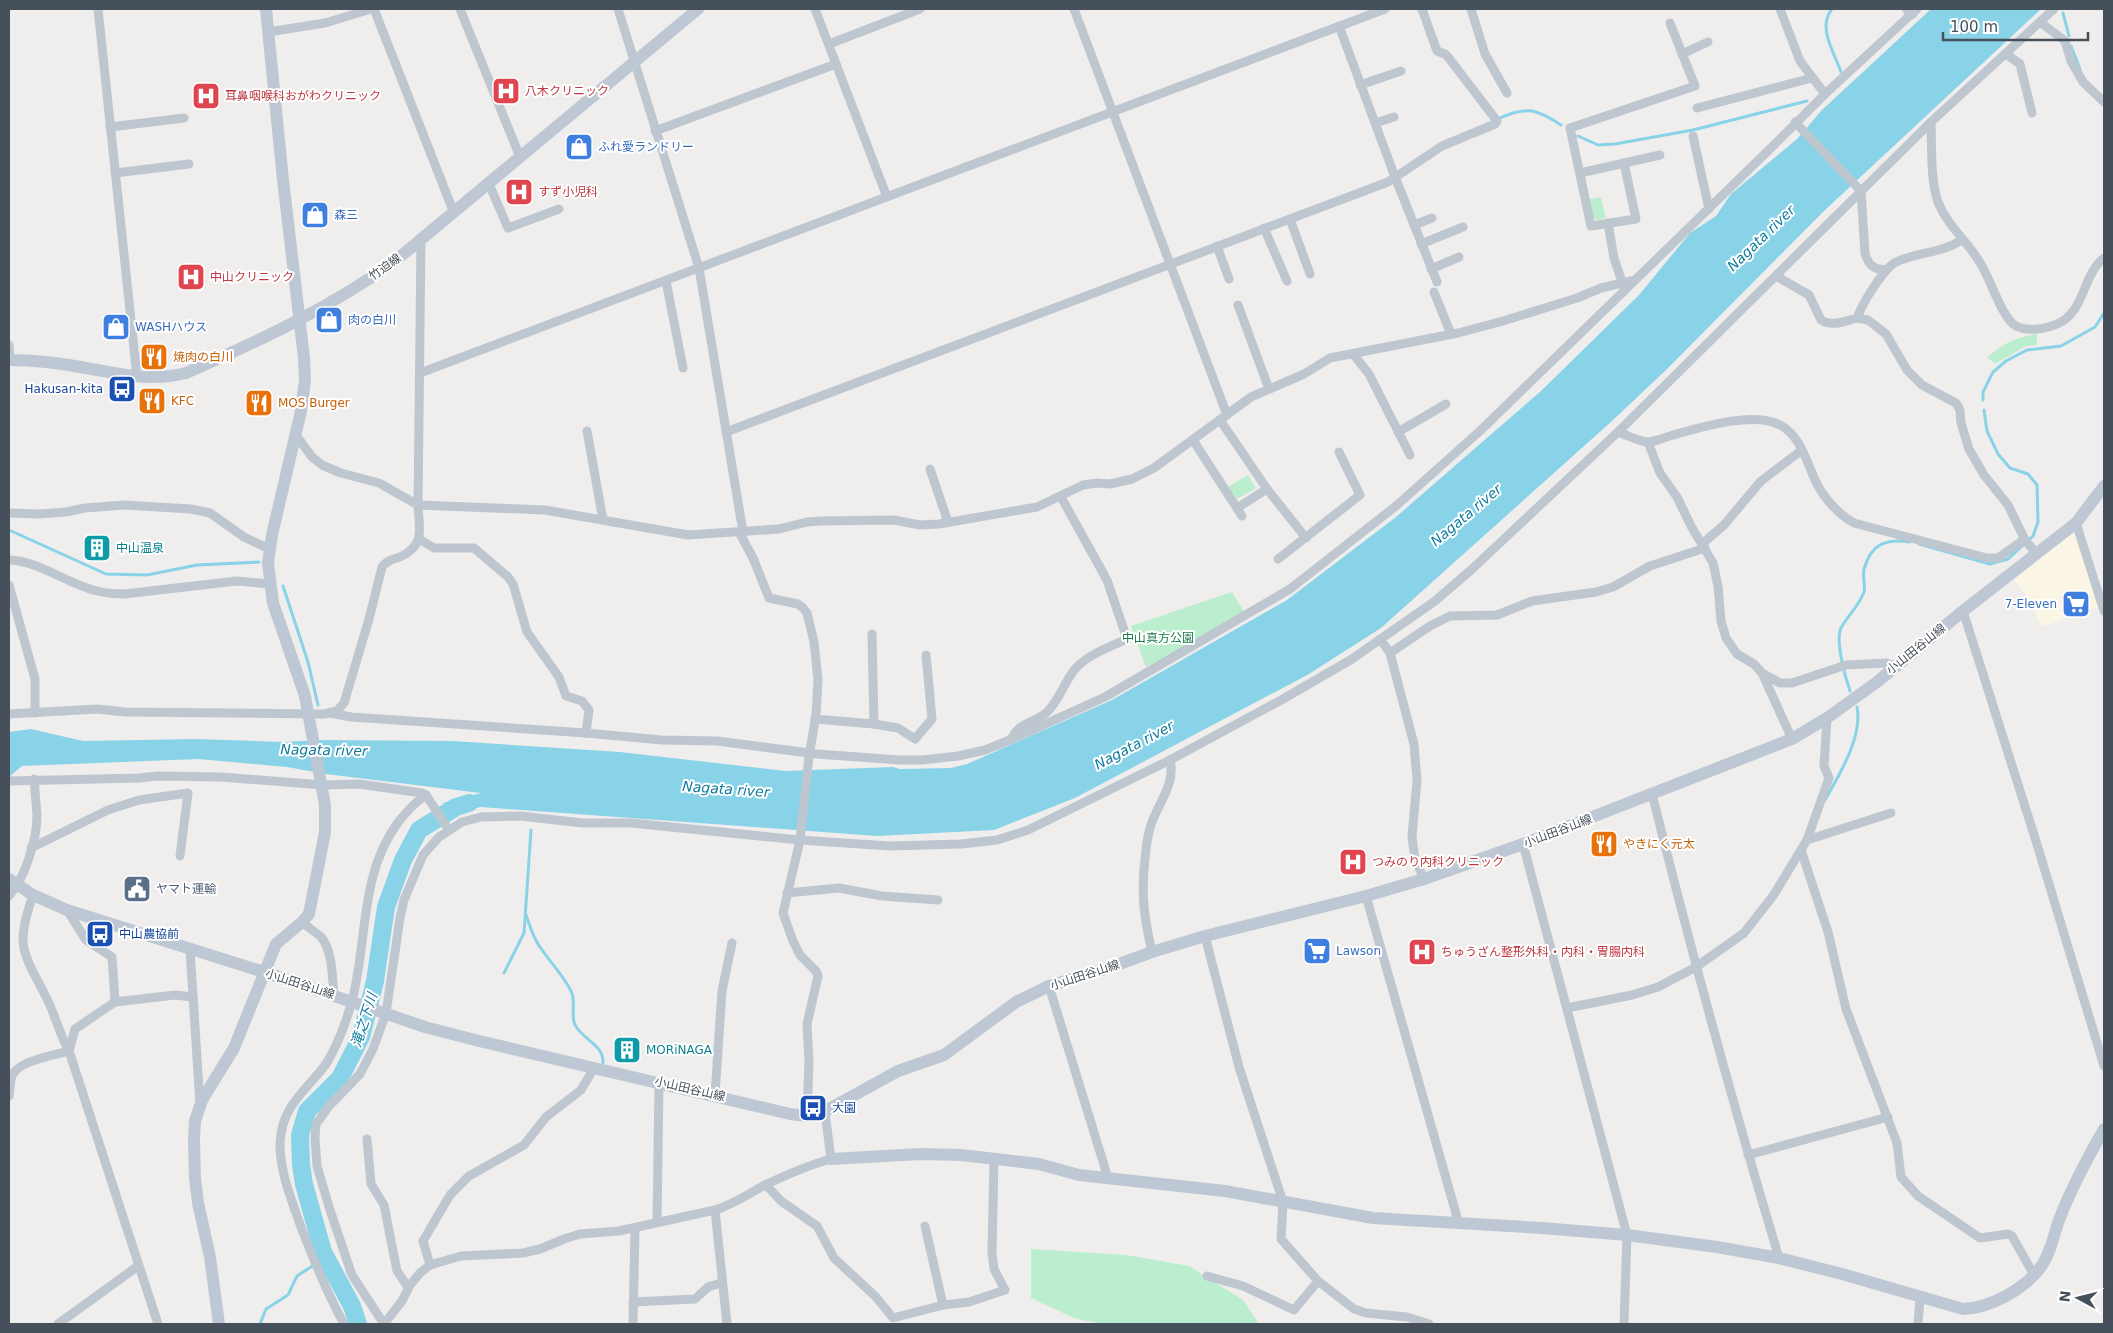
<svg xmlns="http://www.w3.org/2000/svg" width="2113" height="1333" font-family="'DejaVu Sans','Noto Sans JP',sans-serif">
  <rect width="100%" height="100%" fill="#f0eded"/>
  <!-- commercial -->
  <path fill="#fbf5e5" d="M2075 530 2099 607 2041 627 2031 602 2014 579Z"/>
  <!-- medical -->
  <path fill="#fae0dd" d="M218 84 220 105 194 108 192 87Z"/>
  <!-- green -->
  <g fill="#bbedcf">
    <path d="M1601 197 1606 218 1598 220 1594 218 1589 199Z"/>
    <path d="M2037 334V345L2026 346 1995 364 1987 357C2003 344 2016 337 2037 334Z"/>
    <path d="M1248 475 1256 488 1237 499 1228 487Z"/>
    <path d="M1232 592 1246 615 1146 667 1131 626Z"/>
    <path d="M1031 1249 1126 1255 1189 1266 1243 1300 1259 1324H1102L1074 1318 1031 1298Z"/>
  </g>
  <!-- water -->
  <path fill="#89d3e9" d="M1931 9H2041L1825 210 1666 370 1612 421 1381 628 1309 674 1075 798 994 830 877 836 480 807 451 816 443 803 481 793 326 774 287 767 198 759 22 766 9 777V732L31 729 83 741 195 739 283 742 322 740 452 741 620 752 785 771 893 767 900 769 951 768 967 764 1112 700 1287 600 1396 517 1541 391 1639 295 1690 233 1716 216 1731 194 1797 139 1822 110Z"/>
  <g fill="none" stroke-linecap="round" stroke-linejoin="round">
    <!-- stream -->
    <g stroke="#89d3e9" stroke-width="3">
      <path d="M1832 9C1817 27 1834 52 1841 72"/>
      <path d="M2063 13 2069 36"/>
      <path d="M2071 46 2080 69"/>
      <path d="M1500 118C1527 106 1537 109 1561 125"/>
      <path d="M1578 136 1598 145 1615 144 1693 130 1807 101"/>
      <path d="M1983 400V392L1993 372 2006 361 2027 350 2061 346 2095 327 2104 313"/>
      <path d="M9 530 106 574 147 575 197 565 259 562"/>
      <path d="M1919 544 1990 564 2008 559 2033 536 2038 522 2037 485 2028 474 2010 468 1998 454 1987 431 1984 410"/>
      <path d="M283 586 308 662 318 705"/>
      <path d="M1850 691C1845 677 1835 640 1841 628 1848 615 1859 606 1864 592 1866 585 1862 576 1864 569 1871 544 1886 538 1910 542"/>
      <path d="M1825 800C1839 775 1863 737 1857 707"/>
      <path d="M526 915C530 926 533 938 540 947 550 962 563 975 571 991 577 1003 569 1018 577 1028 586 1041 604 1046 603 1063"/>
      <path d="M504 973 524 933 531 830"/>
      <path d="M260 1324 266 1309 288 1295 297 1276 326 1257"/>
    </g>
    <!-- river -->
    <path stroke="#89d3e9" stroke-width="18" d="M358 1324 352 1306 323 1252 304 1184 301 1165 300 1135 307 1111 340 1078 361 1037 375 981 386 907 403 860 419 830 456 807 469 803"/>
    <!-- street -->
    <g stroke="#bec7cf" stroke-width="9">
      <path d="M98 9 137 377"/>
      <path d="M374 9 454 213"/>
      <path d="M460 9 520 157"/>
      <path d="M618 9 699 268 743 532"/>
      <path d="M815 9 887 197"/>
      <path d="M1074 9 1227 415"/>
      <path d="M1471 9 1485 54 1507 93"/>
      <path d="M1780 9 1800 61 1825 94"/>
      <path d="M2040 22 2065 41 2071 61 2083 82 2104 102"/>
      <path d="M1339 26 1395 177 1437 282"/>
      <path d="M268 32 325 23 371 9"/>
      <path d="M829 44 920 9"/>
      <path d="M1682 54 1708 42"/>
      <path d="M2006 54 2020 64 2032 113"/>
      <path d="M1360 85 1401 71"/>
      <path d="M1697 108 1812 78"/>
      <path d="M1795 122 1861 191 1865 254C1869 265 1873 269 1885 270"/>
      <path d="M1931 122C1932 148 1930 177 1938 202 1947 225 1966 240 1979 261 1991 279 1998 309 2013 324 2024 333 2046 329 2057 324 2085 313 2082 275 2104 258"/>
      <path d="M1375 123 1394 117"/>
      <path d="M110 127 184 118"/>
      <path d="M655 131 836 64"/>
      <path d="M1693 136 1709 209"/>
      <path d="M1624 163 1636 219 1591 226 1570 128 1695 86 1670 23"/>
      <path d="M115 173 189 164"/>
      <path d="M1580 173 1660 155"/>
      <path d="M489 184 508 228 559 209"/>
      <path d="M1290 219 1310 274"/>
      <path d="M1608 223 1614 258 1622 282"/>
      <path d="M1414 225 1432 218"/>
      <path d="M1264 228 1287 281"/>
      <path d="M1421 244 1463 227"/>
      <path d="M1217 246 1229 279"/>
      <path d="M1431 269 1459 257"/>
      <path d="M1776 276 1809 295 1821 320C1832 327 1845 321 1857 318 1862 304 1883 269 1896 262 1917 252 1942 253 1962 240"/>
      <path d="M666 281 683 368"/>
      <path d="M1434 292 1451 334"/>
      <path d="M1238 305 1269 389"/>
      <path d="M1857 318 1868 320 1886 334 1907 370 1922 385 1956 403 1960 410 1961 423 1969 449 1984 475 2008 505 2025 540 2036 553"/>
      <path d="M9 345 10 360"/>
      <path d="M1353 354 1369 374 1410 455"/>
      <path d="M420 373 1385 9"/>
      <path d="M1220 420 1267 489 1306 538"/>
      <path d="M587 431 603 520"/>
      <path d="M726 432 1388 182 1442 146 1495 124 1497 121 1448 57 1445 54 1437 51 1422 9"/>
      <path d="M1398 432 1446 404"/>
      <path d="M1618 432C1627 435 1638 441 1647 442 1655 442 1666 437 1673 435 1702 427 1753 411 1780 425 1801 436 1806 461 1816 482 1824 498 1838 514 1854 523L1987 558H1998L2025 539"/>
      <path d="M296 435 312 457 322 465 341 473 379 483 418 505 545 510 688 535 779 529 807 522 821 521 894 520 920 525 939 524 1037 507 1083 485 1097 483 1110 484 1132 479 1154 468 1251 397 1304 374 1330 358 1458 333 1503 321 1577 298 1601 288 1635 280"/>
      <path d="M1193 440 1242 516"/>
      <path d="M1648 442 1660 473 1677 497 1691 526 1713 563 1718 586 1721 621 1726 638 1737 654 1754 664 1762 673 1780 683H1792L1846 665 1886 663 1894 666"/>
      <path d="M930 469 948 522"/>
      <path d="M1237 508 1267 489"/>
      <path d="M9 513 38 514 66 512 85 508 124 505 191 509 210 513 244 537 269 549"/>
      <path d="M2076 523 2104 611"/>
      <path d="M739 532 753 558 769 598 798 604 803 608 807 613 814 642 818 680 816 714 809 757 800 840 783 913 793 941 800 955 816 971 818 976 807 1024 809 1062 807 1116"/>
      <path d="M419 539 434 548H474L508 577 513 584 527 632 559 677 566 696 582 701 589 710 586 733"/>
      <path d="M1702 544 1724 525 1761 481 1802 450"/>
      <path d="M1278 559 1360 495 1339 452"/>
      <path d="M9 560C36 561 57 577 82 586 95 592 109 594 124 594L237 581 270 584"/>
      <path d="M9 585 35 679V713"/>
      <path d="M1963 611 2036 841 2104 1066"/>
      <path d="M1380 639 1390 653 1414 744 1417 780 1412 837 1415 859 1424 879"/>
      <path d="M1390 653 1430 626 1450 616 1497 615 1532 601 1596 592 1613 587 1650 566 1705 548"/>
      <path d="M1762 673 1792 739"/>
      <path d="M330 713 351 717 586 733 662 740 717 741 817 754 899 760H923L958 756 985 750 1012 739 1105 697 1290 589 1396 506 1481 430 1774 145 1825 94 1917 9"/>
      <path d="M9 714 97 709 125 712 324 714 337 711 344 703 369 619 382 567C386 561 393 559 400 557 426 545 419 529 418 505L421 240"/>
      <path d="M815 719 874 724 872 634"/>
      <path d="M874 724 898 728 915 739 932 719 926 655"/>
      <path d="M1012 739C1016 723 1038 722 1048 711 1060 699 1065 680 1076 668 1089 654 1110 647 1127 639L1107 580 1061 497"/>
      <path d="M9 781 139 778 157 776 221 777 323 785 359 784 422 793 426 795 449 830"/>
      <path d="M1652 794C1691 950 1733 1105 1779 1258"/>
      <path d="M1807 840 1891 813"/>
      <path d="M1523 844 1627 1235 1624 1324"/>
      <path d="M31 848 108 810 139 800 188 793 180 856"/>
      <path d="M1801 850 1828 932 1846 1009 1897 1143 1901 1177 1918 1196 1980 1238 2008 1234 2012 1236 2034 1275"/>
      <path d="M787 893 839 888 882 896 938 900"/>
      <path d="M33 895C28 910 23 925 23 941 24 961 40 983 48 1001 56 1018 60 1035 69 1051L158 1324"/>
      <path d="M9 896C25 878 37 840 37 815 36 803 35 791 34 779"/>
      <path d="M1366 896 1459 1224"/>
      <path d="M67 910 86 940 112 957 115 1002"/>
      <path d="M302 922C308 927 315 932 321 937 333 951 332 978 334 995"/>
      <path d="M1205 936 1239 1067 1283 1202 1281 1239 1318 1281 1354 1309 1366 1313 1407 1317 1429 1324"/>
      <path d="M190 950 200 1104"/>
      <path d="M1152 952C1144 918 1141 894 1145 859 1146 848 1147 836 1151 825 1158 803 1176 784 1170 760"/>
      <path d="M1049 986 1108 1178"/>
      <path d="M1567 1008 1632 995 1658 987 1696 967 1744 933 1773 896 1807 840 1829 778 1824 766 1827 718"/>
      <path d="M715 1095 722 991 732 943"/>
      <path d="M9 1096C10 1090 10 1082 12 1076 17 1061 55 1055 69 1051L75 1029 115 1002 175 995 193 997"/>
      <path d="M367 1139 371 1184 384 1205 397 1271 408 1287"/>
      <path d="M1748 1155 1888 1117"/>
      <path d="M766 1185 781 1201 817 1226 834 1258 876 1297 893 1318 943 1305 969 1302 1005 1290 994 1269 992 1253 994 1158"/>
      <path d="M715 1210 727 1324"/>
      <path d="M657 1222 659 1083"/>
      <path d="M925 1226 943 1305"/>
      <path d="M430 1265 423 1241 450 1195 469 1176 524 1145 546 1117 581 1090 594 1068"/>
      <path d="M1207 1276 1243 1286 1294 1310 1318 1281"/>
      <path d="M633 1302 695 1299 708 1287 721 1283"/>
      <path d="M58 1324 138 1266"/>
      <path d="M344 1324C327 1293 314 1261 301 1227 292 1201 280 1173 280 1144 281 1106 306 1091 326 1064 338 1045 346 1022 352 1001 368 940 359 874 399 821 408 810 415 802 426 795"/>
      <path d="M384 1324 352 1275 330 1210 317 1166 315 1138 316 1124 329 1106 360 1074 373 1049 386 1013 400 918 404 900 423 855 439 837 462 822 481 817 520 816 583 823H631L800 840 890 846 961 844 997 840 1028 830 1170 760 1283 699 1352 659 1435 601 1471 570 1618 432 1931 122 2054 9"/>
      <path d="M384 1324 402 1301 410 1285 420 1273 430 1265 461 1256 523 1253 540 1249 564 1239 580 1234 619 1231 715 1210C734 1204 748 1194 765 1185 786 1175 809 1165 831 1159L825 1112"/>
      <path d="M633 1324 635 1228"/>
      <path d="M1918 1324 1920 1298"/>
    </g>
    <!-- secondary -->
    <g stroke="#bec8d4" stroke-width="12">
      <path d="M1908 9 1912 13"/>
      <path d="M9 360C35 360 60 363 86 368 122 374 150 382 186 373 259 341 330 308 395 261L698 9"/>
      <path d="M9 879 33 895 67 910 264 972 425 1027 479 1041 790 1114 807 1116 818 1115 898 1071 944 1055 1016 1002 1049 986 1111 967 1152 952 1205 936 1366 896 1424 879 1523 844 1792 739 1827 718 1877 682 1963 611 2076 523 2104 486"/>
      <path d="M831 1159 921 1154 961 1155 1039 1164 1079 1175 1225 1191 1373 1218 1542 1228 1627 1235 1717 1247 1779 1258 1842 1274 1963 1309C1990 1308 2023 1290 2040 1268 2051 1254 2054 1232 2061 1215 2073 1185 2088 1157 2104 1129"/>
      <path d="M219 1324 210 1257 198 1203 195 1178 194 1141 195 1121 202 1100 234 1048 276 944 302 922 309 914 325 832V805L305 696 273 603 268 563 272 535 301 411 305 380 304 358 283 180 266 9"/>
    </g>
  </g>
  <!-- icons -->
  <defs>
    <symbol id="hospital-square" viewBox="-11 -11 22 22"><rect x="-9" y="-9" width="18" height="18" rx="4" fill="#e0444e" stroke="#fff"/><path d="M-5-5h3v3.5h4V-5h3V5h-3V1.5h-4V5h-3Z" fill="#fff"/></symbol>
    <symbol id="shop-square" viewBox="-11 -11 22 22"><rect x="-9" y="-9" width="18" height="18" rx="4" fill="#3f7fe0" stroke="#fff"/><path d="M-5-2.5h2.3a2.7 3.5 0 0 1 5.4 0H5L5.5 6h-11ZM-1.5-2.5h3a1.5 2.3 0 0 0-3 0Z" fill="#fff"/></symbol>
    <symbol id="restaurant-square" viewBox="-11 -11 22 22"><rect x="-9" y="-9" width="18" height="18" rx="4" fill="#e8710a" stroke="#fff"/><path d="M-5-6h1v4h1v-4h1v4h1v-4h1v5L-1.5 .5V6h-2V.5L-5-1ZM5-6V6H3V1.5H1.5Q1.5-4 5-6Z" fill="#fff"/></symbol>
    <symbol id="bus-square" viewBox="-11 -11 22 22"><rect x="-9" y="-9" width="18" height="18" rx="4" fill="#1a4fb4" stroke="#fff"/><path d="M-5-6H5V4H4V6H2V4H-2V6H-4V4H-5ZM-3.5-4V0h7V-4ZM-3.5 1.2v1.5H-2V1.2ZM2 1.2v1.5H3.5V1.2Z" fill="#fff"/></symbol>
    <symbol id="building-square" viewBox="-11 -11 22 22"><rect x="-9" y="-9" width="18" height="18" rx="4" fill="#0f9aa8" stroke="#fff"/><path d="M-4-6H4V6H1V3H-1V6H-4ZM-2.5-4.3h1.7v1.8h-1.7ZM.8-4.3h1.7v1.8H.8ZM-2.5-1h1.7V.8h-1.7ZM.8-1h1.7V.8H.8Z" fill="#fff"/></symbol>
    <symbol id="supermarket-square" viewBox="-11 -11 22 22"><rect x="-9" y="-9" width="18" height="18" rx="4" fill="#3f7fe0" stroke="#fff"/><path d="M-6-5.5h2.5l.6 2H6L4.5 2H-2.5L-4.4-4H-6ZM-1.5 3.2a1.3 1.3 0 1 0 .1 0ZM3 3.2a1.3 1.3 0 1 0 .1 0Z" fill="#fff"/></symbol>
    <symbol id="civic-square" viewBox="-11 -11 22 22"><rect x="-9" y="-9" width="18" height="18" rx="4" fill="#5c6f8a" stroke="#fff"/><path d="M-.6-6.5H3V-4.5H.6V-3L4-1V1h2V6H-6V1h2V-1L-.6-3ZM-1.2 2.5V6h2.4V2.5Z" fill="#fff"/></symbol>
  </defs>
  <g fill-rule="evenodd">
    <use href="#hospital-square" x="490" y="75" width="32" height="32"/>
    <use href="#hospital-square" x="190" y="80" width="32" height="32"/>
    <use href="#shop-square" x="563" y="131" width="32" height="32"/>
    <use href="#hospital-square" x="503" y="176" width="32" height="32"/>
    <use href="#shop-square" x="299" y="199" width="32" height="32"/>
    <use href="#hospital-square" x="175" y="261" width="32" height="32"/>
    <use href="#shop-square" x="313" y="304" width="32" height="32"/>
    <use href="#shop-square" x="100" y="311" width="32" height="32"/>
    <use href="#restaurant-square" x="138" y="341" width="32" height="32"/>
    <use href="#bus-square" x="106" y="373" width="32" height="32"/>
    <use href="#restaurant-square" x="136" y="385" width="32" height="32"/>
    <use href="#restaurant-square" x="243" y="387" width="32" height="32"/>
    <use href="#building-square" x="81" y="532" width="32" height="32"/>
    <use href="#supermarket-square" x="2060" y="588" width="32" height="32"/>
    <use href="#restaurant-square" x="1588" y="828" width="32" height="32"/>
    <use href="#hospital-square" x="1337" y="846" width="32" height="32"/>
    <use href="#civic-square" x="121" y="873" width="32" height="32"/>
    <use href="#bus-square" x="84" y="918" width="32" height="32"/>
    <use href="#supermarket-square" x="1301" y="935" width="32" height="32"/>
    <use href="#hospital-square" x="1406" y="936" width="32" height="32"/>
    <use href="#building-square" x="611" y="1034" width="32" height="32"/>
    <use href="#bus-square" x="797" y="1092" width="32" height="32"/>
  </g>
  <g text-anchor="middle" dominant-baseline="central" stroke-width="4" stroke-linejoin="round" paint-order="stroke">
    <!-- health labels -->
    <g font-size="12" fill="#be3a42" stroke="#fff" text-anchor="start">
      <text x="525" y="91">八木クリニック</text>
      <text x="225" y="96">耳鼻咽喉科おがわクリニック</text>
      <text x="538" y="192">すず小児科</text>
      <text x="210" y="277">中山クリニック</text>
      <text x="1372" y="862">つみのり内科クリニック</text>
      <text x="1441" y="952">ちゅうざん整形外科・内科・胃腸内科</text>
    </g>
    <!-- shop labels -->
    <g font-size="12" fill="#366cbe" stroke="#fff" text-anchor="start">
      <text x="598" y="147">ふれ愛ランドリー</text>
      <text x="334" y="215">森三</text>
      <text x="348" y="320">肉の白川</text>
      <text x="135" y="327">WASHハウス</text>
      <text x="2057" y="604" text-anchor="end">7-Eleven</text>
      <text x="1336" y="951">Lawson</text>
    </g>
    <!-- street labels -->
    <g font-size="12" fill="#46505a" stroke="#fff">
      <text transform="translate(385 267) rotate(-36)">竹迫線</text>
      <text transform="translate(1916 649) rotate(-39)">小山田谷山線</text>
      <text transform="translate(1558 831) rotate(-21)">小山田谷山線</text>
      <text transform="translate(1085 975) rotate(-18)">小山田谷山線</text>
      <text transform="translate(300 984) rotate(18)">小山田谷山線</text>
      <text transform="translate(690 1089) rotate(13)">小山田谷山線</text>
    </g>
    <!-- food labels -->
    <g font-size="12" fill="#c56008" stroke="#fff" text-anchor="start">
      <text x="173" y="357">焼肉の白川</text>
      <text x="171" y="401">KFC</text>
      <text x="278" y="403">MOS Burger</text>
      <text x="1623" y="844">やきにく元太</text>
    </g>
    <!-- transit labels -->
    <g font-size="12" fill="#164399" stroke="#fff" text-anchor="start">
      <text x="103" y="389" text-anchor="end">Hakusan-kita</text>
      <text x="119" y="934">中山農協前</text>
      <text x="832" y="1108">大園</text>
    </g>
    <!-- culture labels -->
    <g font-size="12" fill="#0d838f" stroke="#fff" text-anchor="start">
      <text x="116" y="548">中山温泉</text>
      <text x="646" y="1050">MORiNAGA</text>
    </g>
    <!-- park labels -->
    <g font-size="12" fill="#19794a" stroke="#fff">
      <text x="1158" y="638">中山真方公園</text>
    </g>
    <!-- service labels -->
    <g font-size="12" fill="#4e5e75" stroke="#fff" text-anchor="start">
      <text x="156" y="889">ヤマト運輸</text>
    </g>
    <!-- water labels -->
    <g font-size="14" font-style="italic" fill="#0f7b9c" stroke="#fff">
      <text transform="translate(1761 238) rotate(-44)">Nagata river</text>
      <text transform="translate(1466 515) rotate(-40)">Nagata river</text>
      <text transform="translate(1134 745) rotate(-28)">Nagata river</text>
      <text transform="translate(324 750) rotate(1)">Nagata river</text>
      <text transform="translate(726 789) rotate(4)">Nagata river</text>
      <text transform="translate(364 1020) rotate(-72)">滝之下川</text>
    </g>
  </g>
  <!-- border -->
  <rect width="2113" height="1333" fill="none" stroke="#46505a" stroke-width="20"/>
  <!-- north arrow -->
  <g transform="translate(2078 1298) rotate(277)" stroke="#ffffff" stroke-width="4" paint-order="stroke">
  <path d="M0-4L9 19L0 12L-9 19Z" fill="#46505a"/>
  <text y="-8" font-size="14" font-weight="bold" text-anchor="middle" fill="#46505a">N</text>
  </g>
  <!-- scale -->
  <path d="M1943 32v8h145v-8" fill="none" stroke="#46505a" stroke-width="2.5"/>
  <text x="1950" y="32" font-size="15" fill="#46505a" stroke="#ffffff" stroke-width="4" paint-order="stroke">100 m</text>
</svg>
